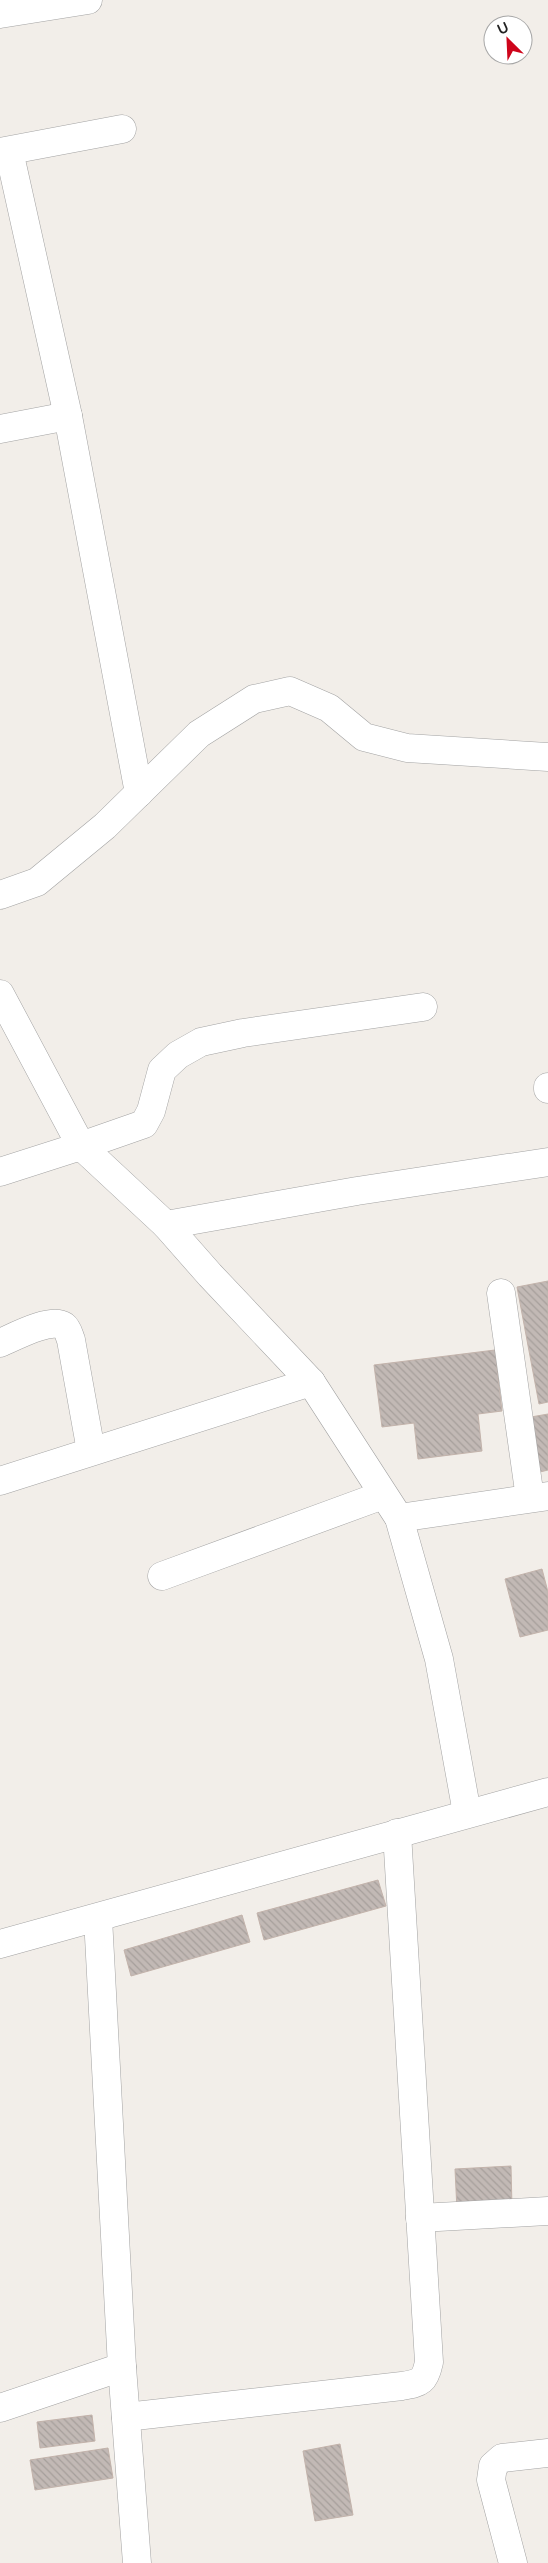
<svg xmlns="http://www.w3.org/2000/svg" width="548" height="2563" font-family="'Varela Round',sans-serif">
  <defs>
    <pattern id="building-back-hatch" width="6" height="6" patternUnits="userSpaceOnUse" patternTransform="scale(1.25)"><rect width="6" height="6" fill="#c2b9b5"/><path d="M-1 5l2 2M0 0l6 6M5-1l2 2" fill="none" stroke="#a69f9b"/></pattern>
  </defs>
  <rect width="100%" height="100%" fill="#f2eee9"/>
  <!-- building -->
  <g fill="url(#building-back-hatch)" stroke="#c3b3ab">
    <path d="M548 1281V1402L539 1404 517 1287Z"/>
    <path d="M495 1350 502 1411 478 1414 482 1451 418 1459 414 1423 382 1427 374 1365Z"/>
    <path d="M548 1414V1470L540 1472 531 1417Z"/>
    <path d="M542 1569 548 1592V1630L520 1637 505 1579Z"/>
    <path d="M378 1880 386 1906 264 1940 257 1913Z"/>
    <path d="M242 1915 250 1942 131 1976 124 1950Z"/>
    <path d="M511 2166 512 2208 457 2210 455 2169Z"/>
    <path d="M92 2415 95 2441 40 2448 37 2422Z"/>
    <path d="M340 2444 353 2515 315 2521 303 2451Z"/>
    <path d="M108 2448 113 2478 35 2490 30 2460Z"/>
  </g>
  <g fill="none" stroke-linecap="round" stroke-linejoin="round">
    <defs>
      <g id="street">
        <path d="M0 14 88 0"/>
        <path d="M9 151 68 416 139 793"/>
        <path d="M0 152 122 129"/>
        <path d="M0 429 68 416"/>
        <path d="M0 895 37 882 105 826 199 734 254 699 290 691 329 708 364 737 407 748 548 757"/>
        <path d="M0 994 81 1146 144 1124 151 1111 162 1070 178 1055 201 1042 243 1033 423 1007"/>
        <path d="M548 1087V1089"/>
        <path d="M0 1172 81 1146 166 1225 210 1275 311 1382 399 1518 439 1659 467 1813"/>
        <path d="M166 1225 357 1191 548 1162"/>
        <path d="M501 1293 530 1498"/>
        <path d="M0 1343C14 1337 51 1317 64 1326 68 1329 69 1335 71 1340L91 1451"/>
        <path d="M0 1481 311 1382"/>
        <path d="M399 1518 548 1496"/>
        <path d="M162 1576 383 1495"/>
        <path d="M98 1918 122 2367 137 2563"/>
        <path d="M0 1944 548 1792"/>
        <path d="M420 2218 548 2211"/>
        <path d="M0 2408 122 2367"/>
        <path d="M126 2417 402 2386C421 2383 425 2381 429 2362L397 1833"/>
        <path d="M513 2563 491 2480 493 2466 502 2458 548 2453"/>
      </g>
    </defs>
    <!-- street casing -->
    <use href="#street" stroke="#a3a3a3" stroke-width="29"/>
    <!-- street -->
    <use href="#street" stroke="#fff" stroke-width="28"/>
  </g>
  <!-- north arrow -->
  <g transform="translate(508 40) rotate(336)"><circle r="24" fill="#ffffff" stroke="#a7a7a7"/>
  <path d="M0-4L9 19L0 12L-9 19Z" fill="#ce051b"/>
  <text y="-8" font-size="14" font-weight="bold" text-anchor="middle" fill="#222222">U</text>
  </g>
</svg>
